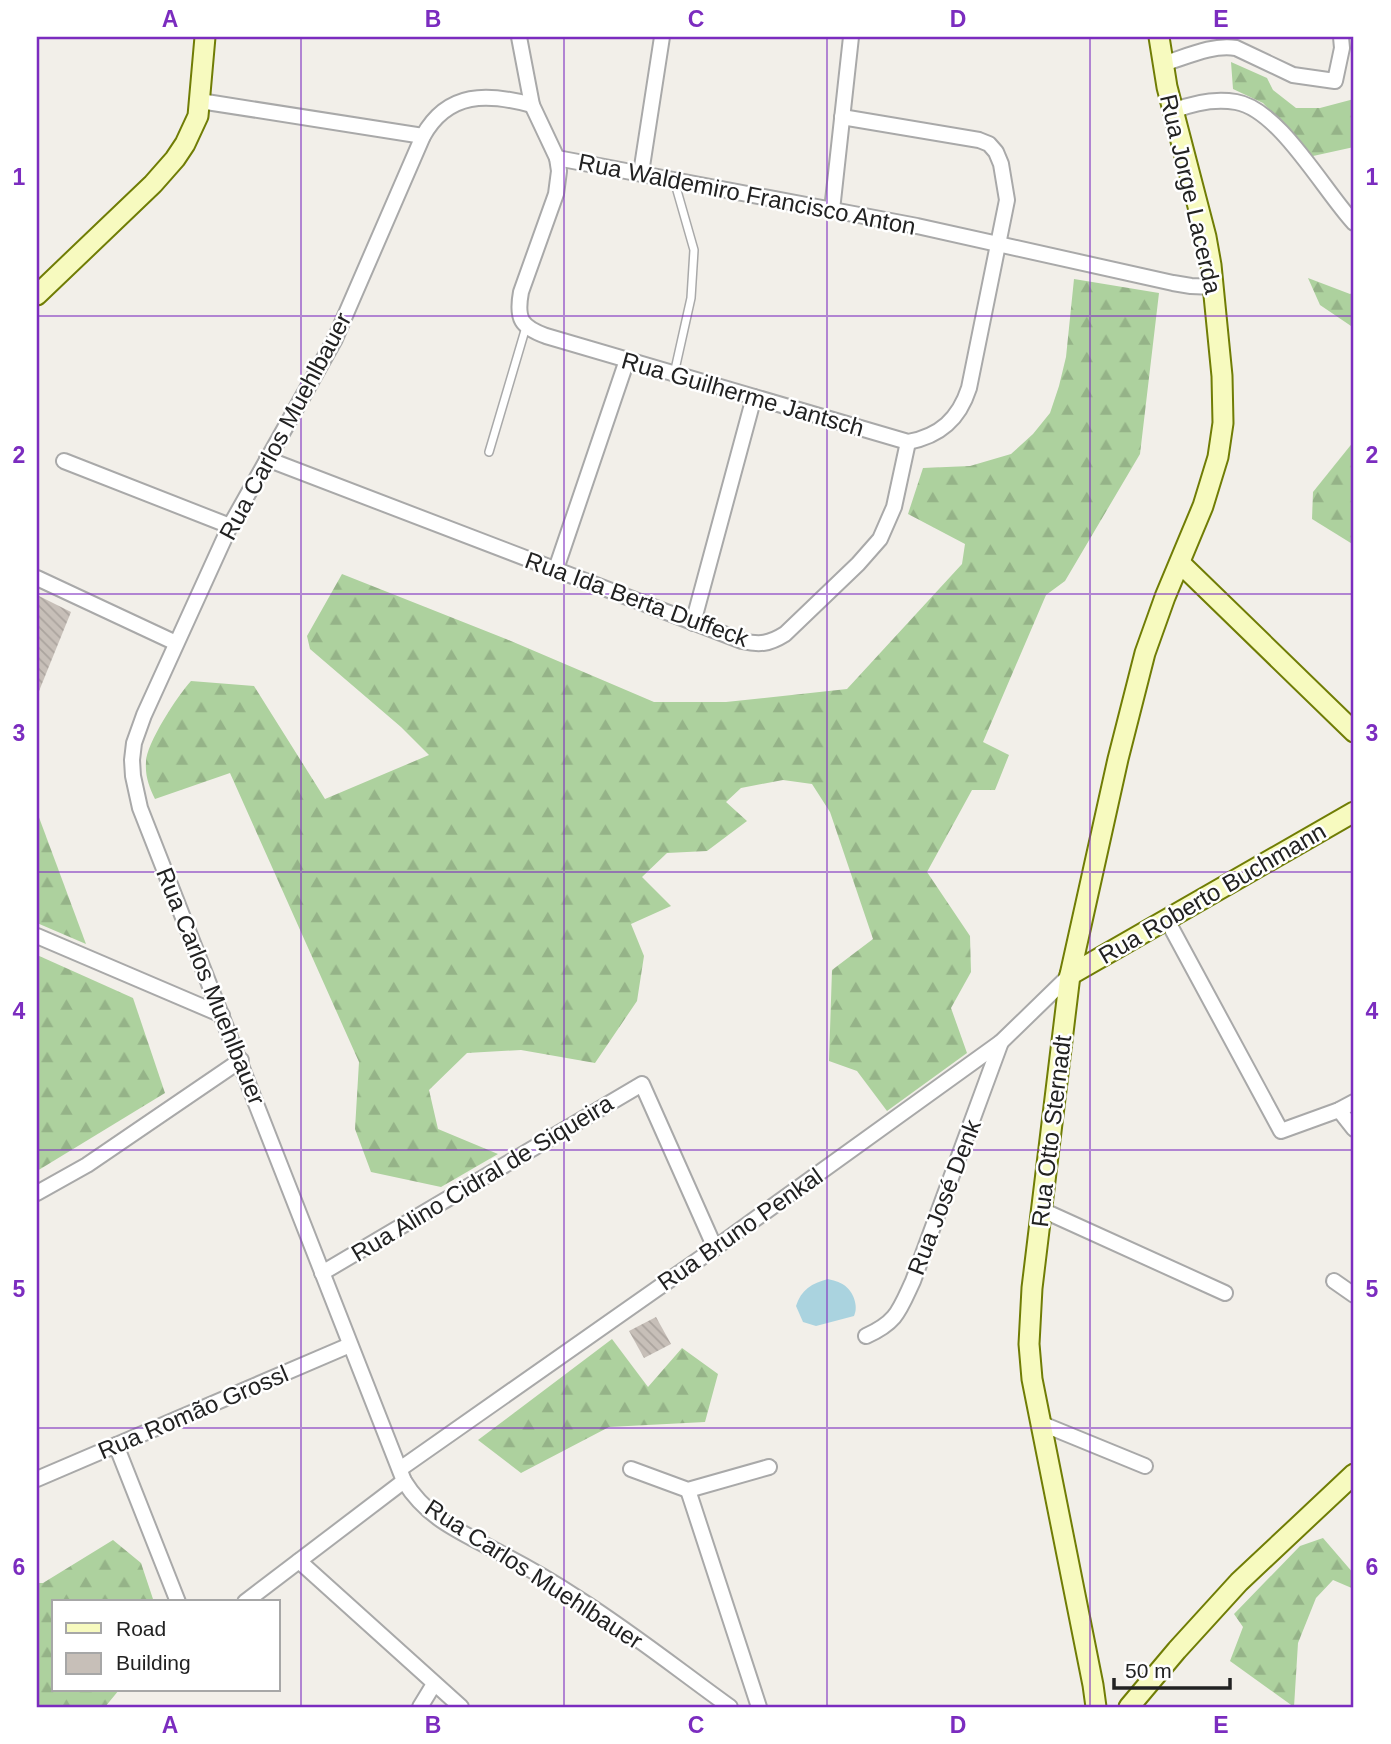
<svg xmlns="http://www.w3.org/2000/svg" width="1391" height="1744" font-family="Helvetica,sans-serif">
  <defs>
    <pattern id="forest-firs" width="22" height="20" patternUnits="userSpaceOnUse" patternTransform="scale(1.75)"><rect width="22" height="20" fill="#add19e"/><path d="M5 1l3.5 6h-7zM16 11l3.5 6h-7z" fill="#95b388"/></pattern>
    <pattern id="building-back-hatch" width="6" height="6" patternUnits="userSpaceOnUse" patternTransform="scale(1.75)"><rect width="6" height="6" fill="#c7bfb8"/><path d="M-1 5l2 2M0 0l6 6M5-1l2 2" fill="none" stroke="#aba49e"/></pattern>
  </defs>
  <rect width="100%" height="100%" fill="#f2efe9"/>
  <!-- forest -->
  <g fill="url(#forest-firs)">
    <path d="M1231 62 1267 78 1273 90 1296 108H1320L1354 99V147L1313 156 1263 103 1233 89Z"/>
    <path d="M1308 278 1350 294 1354 292V328L1320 305Z"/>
    <path d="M1074 279 1159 293 1140 454 1065 581 1046 595 983 742 1009 755 995 790H972L927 872 970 936 971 972 951 1008 967 1053 887 1111 857 1071 829 1061 832 970 873 939 830 812 812 784 783 780 741 788 726 802 747 821 707 851 667 853 642 877 671 906 631 924 644 956 637 1001 595 1063 521 1050 467 1053 429 1090 438 1129 498 1154 441 1187 371 1172 355 1129 359 1062 230 773 155 799C149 787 145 776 146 762 146 744 178 695 191 681L254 686 325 799 429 755 401 727 310 649 307 636 342 574 506 639 654 702H726L847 689 962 564 965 544 908 514 923 468 970 466 1011 454 1033 434 1050 413 1059 386 1066 357Z"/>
    <path d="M1354 441V545L1312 519 1313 492Z"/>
    <path d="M37 812 86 944 37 923Z"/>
    <path d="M37 955 133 998 165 1093 37 1171Z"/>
    <path d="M612 1339 648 1387 682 1348 718 1374 705 1422 609 1427 521 1473 478 1440Z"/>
    <path d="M1323 1538 1354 1574V1589L1333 1580 1316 1598 1298 1643 1294 1707 1230 1661 1243 1627 1234 1614 1300 1546Z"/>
    <path d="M113 1540 141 1563 154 1602H54V1690H119L105 1707H37V1583H43Z"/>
  </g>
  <!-- water -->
  <path fill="#aad3df" d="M828 1279C832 1280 840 1282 844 1285 853 1291 859 1306 854 1316L816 1326 803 1322 796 1306C801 1290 812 1283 828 1279Z"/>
  <!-- building -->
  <g fill="url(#building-back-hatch)">
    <path d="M37 595 71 612 37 696Z"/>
    <path d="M656 1317 671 1344 644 1358 629 1331Z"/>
  </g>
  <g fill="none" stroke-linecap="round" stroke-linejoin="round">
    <defs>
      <g id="lane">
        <path d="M674 180 694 250 691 298 674 374"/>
        <path d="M489 452 526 327"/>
      </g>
      <g id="street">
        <path d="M519 37 532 105 557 158 917 226 1173 283 1191 286 1214 287"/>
        <path d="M1163 64C1186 57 1212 44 1236 48L1293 75 1335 81 1342 48 1341 37"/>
        <path d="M200 101 423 136"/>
        <path d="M532 105C488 93 448 91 423 136L335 339 230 526 144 715 134 743 132 760 133 776 140 808 404 1481C428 1520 462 1532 500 1553 527 1567 553 1582 579 1599 631 1632 680 1671 730 1707"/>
        <path d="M1173 111C1193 103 1213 98 1236 102 1279 109 1324 191 1354 223"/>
        <path d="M557 158 559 171 556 194 521 292C516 319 521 327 546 336L908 442C940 436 959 419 969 388L1007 200 1001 164 996 152 989 144 979 140 842 117"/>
        <path d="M641 173 662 37"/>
        <path d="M832 210 851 37"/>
        <path d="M267 459 742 641C760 645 769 644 785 634L858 564 880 539 894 507 908 442"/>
        <path d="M64 461 230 526"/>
        <path d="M556 569 627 360"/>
        <path d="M37 578 176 643"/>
        <path d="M693 623 754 397"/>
        <path d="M1167 920 1281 1131 1339 1110 1354 1102"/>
        <path d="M37 936 222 1015"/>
        <path d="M1339 1110 1354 1129"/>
        <path d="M37 1193 87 1165 241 1060"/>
        <path d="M1040 1209 1225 1293"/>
        <path d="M322 1273 642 1084 715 1248"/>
        <path d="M1334 1281 1354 1295"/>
        <path d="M866 1336C897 1322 899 1311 913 1281L1001 1042"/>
        <path d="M1040 1423 1145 1466"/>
        <path d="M116 1445 178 1602"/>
        <path d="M400 1469 715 1248 1001 1042 1070 975"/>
        <path d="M631 1469 688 1490 769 1467"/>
        <path d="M37 1479 350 1345"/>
        <path d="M688 1490 759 1707"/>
        <path d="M299 1561 461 1707"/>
        <path d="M245 1602 404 1481"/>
        <path d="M420 1707 434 1684"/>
      </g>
      <g id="secondary">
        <path d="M37 295 153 184 175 159 185 144 198 116 205 37"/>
        <path d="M1180 563 1354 732"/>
        <path d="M1070 975 1354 812"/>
        <path d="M1096 1707 1093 1685 1032 1379 1029 1344 1032 1288 1070 975 1118 759 1145 653 1165 597 1203 506 1218 457 1223 423 1222 376 1211 265 1206 237 1167 87 1159 37"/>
        <path d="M1129 1707 1177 1650 1239 1582 1354 1474"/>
      </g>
    </defs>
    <!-- lane casing -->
    <use href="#lane" stroke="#a9a9a9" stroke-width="10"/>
    <!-- street casing -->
    <use href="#street" stroke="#a9a9a9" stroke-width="18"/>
    <!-- secondary casing -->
    <use href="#secondary" stroke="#707d05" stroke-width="23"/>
    <!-- lane -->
    <use href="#lane" stroke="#fff" stroke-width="7"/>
    <!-- street -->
    <use href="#street" stroke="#fff" stroke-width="14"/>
    <!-- secondary -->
    <use href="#secondary" stroke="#f7fabf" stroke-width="19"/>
  </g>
  <!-- grid -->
  <path fill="none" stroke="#7b2cbf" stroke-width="2" stroke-opacity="0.55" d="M301 37V1707M564 37V1707M827 37V1707M1090 37V1707M37 316H1354M37 594H1354M37 872H1354M37 1150H1354M37 1428H1354"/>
  <g text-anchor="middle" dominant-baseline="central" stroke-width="5" stroke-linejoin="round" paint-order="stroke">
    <!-- street labels -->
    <g font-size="24" fill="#222" stroke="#fff">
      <text transform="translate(747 194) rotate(11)">Rua Waldemiro Francisco Anton</text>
      <text transform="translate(1191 194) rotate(77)">Rua Jorge Lacerda</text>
      <text transform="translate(743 394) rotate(16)">Rua Guilherme Jantsch</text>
      <text transform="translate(285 426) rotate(-62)">Rua Carlos Muehlbauer</text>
      <text transform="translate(637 599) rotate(20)">Rua Ida Berta Duffeck</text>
      <text transform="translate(1212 893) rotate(-30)">Rua Roberto Buchmann</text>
      <text transform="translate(211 986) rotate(68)">Rua Carlos Muehlbauer</text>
      <text transform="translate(1051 1131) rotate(-83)">Rua Otto Sternadt</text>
      <text transform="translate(482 1178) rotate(-31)">Rua Alino Cidral de Siqueira</text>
      <text transform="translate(944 1197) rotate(-69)">Rua José Denk</text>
      <text transform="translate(740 1229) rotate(-35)">Rua Bruno Penkal</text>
      <text transform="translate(193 1412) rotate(-23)">Rua Romão Grossl</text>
      <text transform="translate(534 1574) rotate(33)">Rua Carlos Muehlbauer</text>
    </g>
  </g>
  <!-- border -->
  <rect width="1391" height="1744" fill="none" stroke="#ffffff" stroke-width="77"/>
  <!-- legend -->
  <rect x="52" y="1600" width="228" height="91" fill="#ffffff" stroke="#a7a7a7" stroke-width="2"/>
  <rect x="66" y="1623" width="35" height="10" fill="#f7fabf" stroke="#a7a7a7" stroke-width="2"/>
  <text x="116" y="1636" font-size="21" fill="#222222">Road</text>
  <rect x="66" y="1653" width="35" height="21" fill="#c7bfb8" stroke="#a7a7a7" stroke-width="2"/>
  <text x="116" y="1670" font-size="21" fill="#222222">Building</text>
  <!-- scale -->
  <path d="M1114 1678v10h116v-10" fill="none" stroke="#222222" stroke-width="3.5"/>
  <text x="1125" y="1678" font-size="21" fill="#222222" stroke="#ffffff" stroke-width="5" paint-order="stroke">50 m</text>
  <rect x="38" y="38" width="1314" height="1668" fill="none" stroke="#7b2cbf" stroke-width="2.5"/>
  <g font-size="23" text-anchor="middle" font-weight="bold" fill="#7b2cbf">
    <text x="170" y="27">A</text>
    <text x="433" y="27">B</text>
    <text x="696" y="27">C</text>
    <text x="958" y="27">D</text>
    <text x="1221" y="27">E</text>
    <text x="19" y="185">1</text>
    <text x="1372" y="185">1</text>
    <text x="19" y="463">2</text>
    <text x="1372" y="463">2</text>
    <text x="19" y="741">3</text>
    <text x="1372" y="741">3</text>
    <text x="19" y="1019">4</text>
    <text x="1372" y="1019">4</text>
    <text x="19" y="1297">5</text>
    <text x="1372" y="1297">5</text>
    <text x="19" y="1575">6</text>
    <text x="1372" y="1575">6</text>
    <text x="170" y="1733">A</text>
    <text x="433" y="1733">B</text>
    <text x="696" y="1733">C</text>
    <text x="958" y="1733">D</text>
    <text x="1221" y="1733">E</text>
  </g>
</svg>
